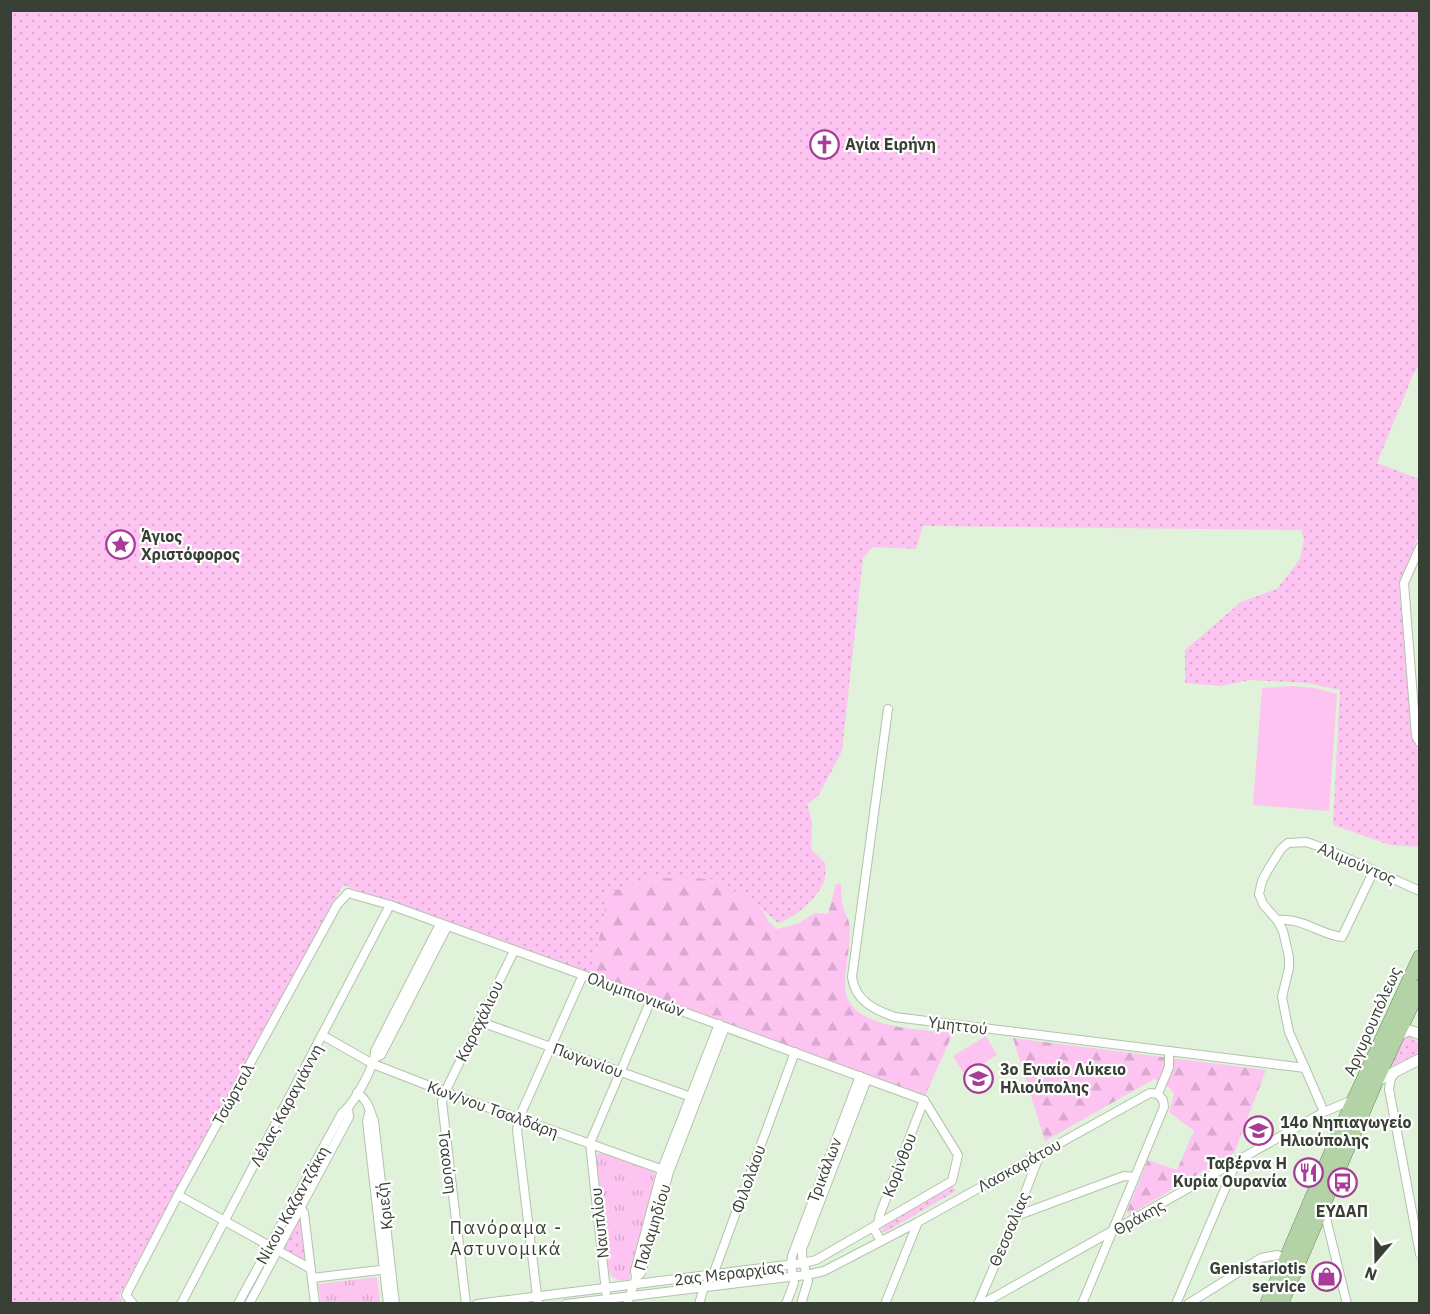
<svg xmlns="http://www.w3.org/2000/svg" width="1430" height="1314" font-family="'IBM Plex Sans',sans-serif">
  <defs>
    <pattern id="grass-dots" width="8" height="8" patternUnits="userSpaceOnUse" patternTransform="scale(1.5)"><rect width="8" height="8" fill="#fdc4f1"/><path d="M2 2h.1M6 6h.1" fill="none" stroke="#daa9cf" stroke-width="1.8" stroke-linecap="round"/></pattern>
    <pattern id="forest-firs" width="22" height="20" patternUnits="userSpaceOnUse" patternTransform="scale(1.5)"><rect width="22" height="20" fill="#fdc4f1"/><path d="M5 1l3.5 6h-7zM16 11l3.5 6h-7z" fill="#daa9cf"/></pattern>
    <pattern id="park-tufts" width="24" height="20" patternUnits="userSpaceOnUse" patternTransform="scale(1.5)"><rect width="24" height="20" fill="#fdc4f1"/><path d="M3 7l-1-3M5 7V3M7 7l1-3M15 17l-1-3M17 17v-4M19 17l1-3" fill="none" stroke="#daa9cf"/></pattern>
  </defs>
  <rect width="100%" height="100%" fill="#e1f2da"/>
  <!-- grass -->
  <g fill="url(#grass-dots)">
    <path d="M10 11H1419V365L1412 377 1377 463 1419 479V534L1399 585 1413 741 1419 751V847L1390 845 1333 825 1340 690 1307 683 1250 680 1220 686 1185 683V650L1241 602 1277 589 1300 559 1304 539 1301 530 923 526 916 549 873 547 863 558 842 751 818 796 807 804 812 822 811 849 825 863C825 867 826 873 825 877 822 895 795 918 778 923L752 900 592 976 343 885 119 1296 124 1303H11Z"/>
    <path d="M1409 1036 1419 1043 1417 1054 1393 1066 1391 1064 1404 1037Z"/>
    <path d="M952 1185 956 1191 885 1232H881L884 1226Z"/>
    <path d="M298 1219 301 1220 305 1258 302 1261 283 1248Z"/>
  </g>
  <!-- forest -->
  <g fill="url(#forest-firs)">
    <path d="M651 878 711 879 752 900 764 912 769 922 777 929 797 924 815 913 828 914 836 884 841 883C841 890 841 899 843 906 844 912 848 917 849 923 852 941 845 966 845 984 844 1030 921 1029 953 1033L924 1098 592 976 608 893Z"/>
    <path d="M1013 1038 1266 1070 1234 1153 1129 1215 1127 1211 1148 1160 1177 1170 1194 1131 1169 1112 1174 1094C1169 1085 1163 1083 1154 1079L1045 1141Z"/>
  </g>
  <!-- park -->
  <g fill="url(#park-tufts)">
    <path d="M604 1152 644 1166 654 1172 655 1179 629 1280C620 1281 613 1280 609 1272L595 1155Z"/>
    <path d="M377 1277 380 1303H321L318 1284Z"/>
  </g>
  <!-- pitch -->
  <g fill="#fdc4f1">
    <path d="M1291 686 1315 688 1337 694 1329 811 1253 805 1262 688Z"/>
    <path d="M986 1036 997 1055 965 1075 953 1056Z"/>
  </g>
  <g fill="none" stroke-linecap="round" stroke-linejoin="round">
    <defs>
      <g id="minor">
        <path d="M1420 547 1404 583 1416 736 1420 743"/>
        <path d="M888 709 852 977C855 1001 875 1010 895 1017L1305 1068 1324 1112"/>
        <path d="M1277 920C1305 918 1318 934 1342 937L1374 870"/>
        <path d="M478 1021 694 1098"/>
        <path d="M322 1035 373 1064 445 1092 669 1172"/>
        <path d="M375 1058 381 1055 447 927"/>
        <path d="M1305 1068 1289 1032 1282 997 1289 968V957L1283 931 1277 920 1263 904 1259 894 1262 881 1269 868 1281 849 1288 843 1306 842 1324 848 1420 891"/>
        <path d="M1396 1072 1391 1078 1389 1089 1420 1254"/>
        <path d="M357 1093C368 1100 369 1109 374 1121L395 1304"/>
        <path d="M1158 1094 1169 1067V1051"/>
        <path d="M370 1110 367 1121 388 1304"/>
        <path d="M178 1195 311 1269"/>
        <path d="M299 1205 304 1213 315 1304"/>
        <path d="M1323 1206 1347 1304"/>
        <path d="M1016 1216 1124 1176 1135 1177"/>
        <path d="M878 1224 880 1214 924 1100"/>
        <path d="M312 1278 388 1269"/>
        <path d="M636 1278 635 1271 662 1169 719 1024"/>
        <path d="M606 1292 590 1143 651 1000"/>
        <path d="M133 1304 126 1295 178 1195 337 905 348 893 390 905 583 975 924 1100 958 1155 952 1181 873 1227"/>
        <path d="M181 1304 390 905"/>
        <path d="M238 1304 342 1113C354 1104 375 1066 375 1051L440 924"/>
        <path d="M249 1304 349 1117 348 1108"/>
        <path d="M466 1304 442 1102 445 1092 514 951"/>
        <path d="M477 1304 803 1263 816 1260 873 1227 881 1241"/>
        <path d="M538 1304 517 1130 519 1118 583 975"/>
        <path d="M566 1304 806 1275 824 1271 918 1222 1150 1093 1158 1094"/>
        <path d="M627 1304 636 1278 641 1273 669 1172 725 1027"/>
        <path d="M699 1304 704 1287 713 1275 795 1052"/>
        <path d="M786 1304 794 1283 791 1265 792 1256 860 1076"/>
        <path d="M801 1304 808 1281 802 1256V1249L867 1079"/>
        <path d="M885 1304 918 1222"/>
        <path d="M978 1304 1016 1216 1040 1154"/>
        <path d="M982 1304 1324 1112 1355 1099"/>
        <path d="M1082 1304 1164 1107 1163 1100 1158 1094"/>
        <path d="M1176 1304 1236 1163"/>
        <path d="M1188 1304 1261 1258 1277 1255 1287 1259"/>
      </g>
      <g id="tertiary">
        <path d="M1398 1036 1408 1030 1420 1034"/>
        <path d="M1373 1083 1420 1059"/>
      </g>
      <g id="primary">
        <path d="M1267 1304 1348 1113 1420 957"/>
        <path d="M1281 1304 1377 1079 1420 987"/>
      </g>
    </defs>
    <!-- minor casing -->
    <use href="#minor" stroke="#b2c3ab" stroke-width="10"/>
    <!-- tertiary casing -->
    <use href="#tertiary" stroke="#b2c3ab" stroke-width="12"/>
    <!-- primary casing -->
    <use href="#primary" stroke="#678c59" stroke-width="15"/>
    <!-- minor -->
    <use href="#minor" stroke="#fff" stroke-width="8"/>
    <!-- tertiary -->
    <use href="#tertiary" stroke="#fff" stroke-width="10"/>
    <!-- primary -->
    <use href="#primary" stroke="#b3d3a7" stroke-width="14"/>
  </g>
  <!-- icons -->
  <defs>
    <symbol id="church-ring" viewBox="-11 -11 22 22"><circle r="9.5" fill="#fff" stroke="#a83a98" stroke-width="1.5"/><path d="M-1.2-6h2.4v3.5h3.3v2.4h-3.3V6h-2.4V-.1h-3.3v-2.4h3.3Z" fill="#a83a98"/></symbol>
    <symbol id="sight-ring" viewBox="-11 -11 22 22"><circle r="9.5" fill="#fff" stroke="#a83a98" stroke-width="1.5"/><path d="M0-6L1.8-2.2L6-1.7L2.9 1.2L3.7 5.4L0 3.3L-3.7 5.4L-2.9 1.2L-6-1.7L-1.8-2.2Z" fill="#a83a98"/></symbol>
    <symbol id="school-ring" viewBox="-11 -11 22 22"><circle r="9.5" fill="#fff" stroke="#a83a98" stroke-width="1.5"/><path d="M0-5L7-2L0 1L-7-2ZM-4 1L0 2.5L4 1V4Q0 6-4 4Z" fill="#a83a98"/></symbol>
    <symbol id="restaurant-ring" viewBox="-11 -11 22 22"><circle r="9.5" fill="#fff" stroke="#a83a98" stroke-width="1.5"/><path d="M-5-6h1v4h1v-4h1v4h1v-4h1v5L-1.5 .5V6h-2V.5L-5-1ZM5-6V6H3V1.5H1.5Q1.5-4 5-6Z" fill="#a83a98"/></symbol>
    <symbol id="bus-ring" viewBox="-11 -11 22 22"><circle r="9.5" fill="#fff" stroke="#a83a98" stroke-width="1.5"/><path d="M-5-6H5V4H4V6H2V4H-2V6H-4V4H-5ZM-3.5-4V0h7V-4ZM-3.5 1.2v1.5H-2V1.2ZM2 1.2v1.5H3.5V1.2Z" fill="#a83a98"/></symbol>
    <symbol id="shop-ring" viewBox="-11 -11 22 22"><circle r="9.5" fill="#fff" stroke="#a83a98" stroke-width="1.5"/><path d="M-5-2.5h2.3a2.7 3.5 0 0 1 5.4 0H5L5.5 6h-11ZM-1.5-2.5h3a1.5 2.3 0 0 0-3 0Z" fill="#a83a98"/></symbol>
  </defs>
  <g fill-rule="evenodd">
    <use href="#church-ring" x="808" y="128" width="33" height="33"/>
    <use href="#sight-ring" x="104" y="528" width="33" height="33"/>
    <use href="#school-ring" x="962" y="1062" width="33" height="33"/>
    <use href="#school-ring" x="1242" y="1114" width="33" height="33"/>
    <use href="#restaurant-ring" x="1292" y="1156" width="33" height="33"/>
    <use href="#bus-ring" x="1326" y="1166" width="33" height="33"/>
    <use href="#shop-ring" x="1310" y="1260" width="33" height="33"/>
  </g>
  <g text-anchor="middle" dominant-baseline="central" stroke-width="4.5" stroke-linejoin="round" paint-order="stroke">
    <!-- poi labels -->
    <g font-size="16" font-weight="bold" fill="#383f35" stroke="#fff" text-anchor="start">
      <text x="845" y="144">Αγία Ειρήνη</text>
      <text x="141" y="536">Άγιος<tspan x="141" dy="18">Χριστόφορος</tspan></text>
      <text x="1000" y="1069">3ο Ενιαίο Λύκειο<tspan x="1000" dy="18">Ηλιούπολης</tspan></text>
      <text x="1280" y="1122">14ο Νηπιαγωγείο<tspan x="1280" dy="18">Ηλιούπολης</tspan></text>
      <text x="1287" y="1163" text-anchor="end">Ταβέρνα Η<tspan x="1287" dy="18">Κυρία Ουρανία</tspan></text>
      <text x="1342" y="1211" text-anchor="middle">ΕΥΔΑΠ</text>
      <text x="1306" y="1268" text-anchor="end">Genistariotis<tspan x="1306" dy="18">service</tspan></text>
    </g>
    <!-- street labels -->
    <g font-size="16" fill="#383f35" stroke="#fff">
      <text transform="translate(1357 863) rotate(23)">Αλιμούντος</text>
      <text transform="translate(636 994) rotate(20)">Ολυμπιονικών</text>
      <text transform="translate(479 1021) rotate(-64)">Καραχάλιου</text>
      <text transform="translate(1372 1021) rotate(-66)">Αργυρουπόλεως</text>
      <text transform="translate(958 1025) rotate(7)">Υμηττού</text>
      <text transform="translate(588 1060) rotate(20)">Πωγωνίου</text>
      <text transform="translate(233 1094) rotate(-61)">Τσώρτσιλ</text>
      <text transform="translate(286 1105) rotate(-62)">Λέλας Καραγιάννη</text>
      <text transform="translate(493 1109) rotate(20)">Κων/νου Τσαλδάρη</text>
      <text transform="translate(448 1162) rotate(83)">Τσαούση</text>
      <text transform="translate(899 1165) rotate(-69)">Κορίνθου</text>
      <text transform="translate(1019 1165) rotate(-29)">Λασκαράτου</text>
      <text transform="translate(824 1170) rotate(-69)">Τρικάλων</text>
      <text transform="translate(748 1179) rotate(-70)">Φιλολάου</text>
      <text transform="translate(292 1205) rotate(-61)">Νίκου Καζαντζάκη</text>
      <text transform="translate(384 1206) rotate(-97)">Κριεζή</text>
      <text transform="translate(1139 1217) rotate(-29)">Θράκης</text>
      <text transform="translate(599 1223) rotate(-96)">Ναυπλίου</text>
      <text transform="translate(652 1227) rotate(-73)">Παλαμηδίου</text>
      <text transform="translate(1009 1229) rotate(-67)">Θεσσαλίας</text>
      <text transform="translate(729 1273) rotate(-7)">2ας Μεραρχίας</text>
    </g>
    <!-- neighbourhood labels -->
    <g font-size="18" letter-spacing="1.5" fill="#32402c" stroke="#fff">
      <text x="506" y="1227">Πανόραμα -<tspan x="506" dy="21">Αστυνομικά</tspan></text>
    </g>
  </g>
  <!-- border -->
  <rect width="1430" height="1314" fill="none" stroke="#383f35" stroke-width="24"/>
  <!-- north arrow -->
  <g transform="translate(1376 1260) rotate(200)" stroke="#ffffff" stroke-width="4.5" paint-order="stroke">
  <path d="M0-4.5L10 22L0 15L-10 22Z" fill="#383f35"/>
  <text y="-9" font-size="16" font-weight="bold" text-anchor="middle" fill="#383f35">N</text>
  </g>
</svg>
